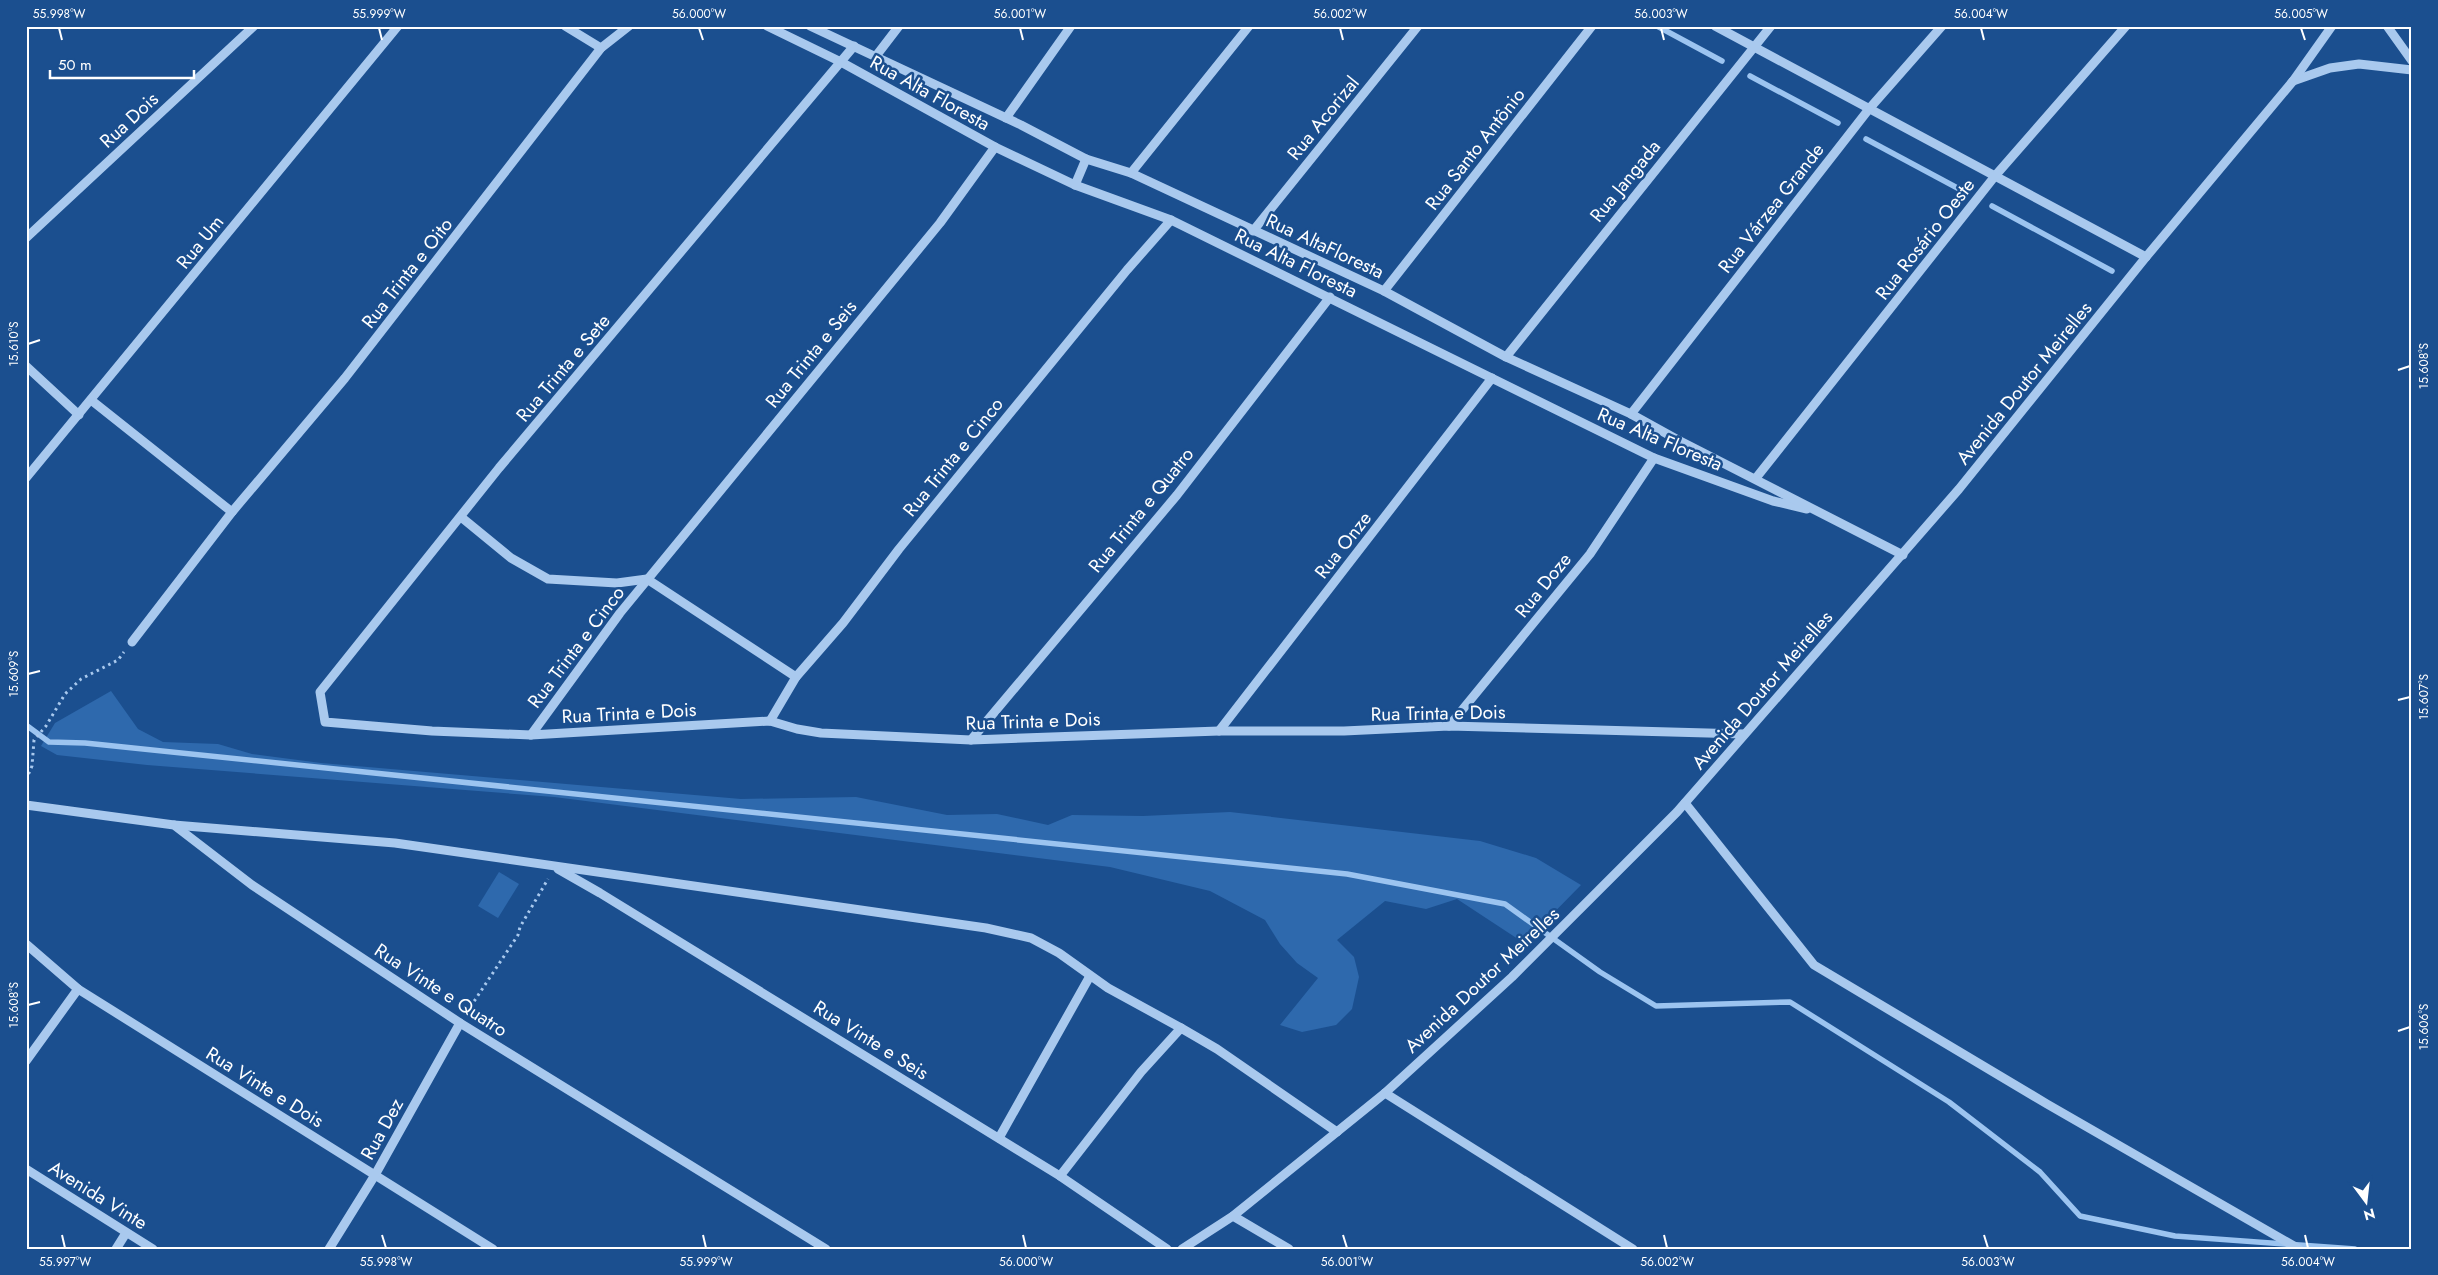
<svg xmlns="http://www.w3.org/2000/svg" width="2438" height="1275" font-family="Jost,sans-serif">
  <rect width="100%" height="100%" fill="#1b4f8f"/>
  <!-- green -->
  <g fill="#2e69ad">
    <path d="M111 691 138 729 163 742 218 744 252 754 321 763 741 799 856 797 947 815 997 814 1048 825 1072 815 1143 816 1230 812 1480 841 1536 858 1581 885 1524 943 1457 899 1426 909 1385 901 1337 940 1354 957 1359 977 1352 1009 1336 1025 1302 1032 1280 1025 1318 978 1297 963 1280 944 1265 920 1210 891 1110 867 554 797 147 765 57 755 41 746 55 723Z"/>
    <path d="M499 872 519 884 498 918 478 906Z"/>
  </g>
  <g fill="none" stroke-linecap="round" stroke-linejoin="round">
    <!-- stream -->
    <g stroke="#9cc4f0" stroke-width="5.5">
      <path d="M1657 26 1722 61"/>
      <path d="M1750 76 1838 123"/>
      <path d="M1866 139 1963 191"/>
      <path d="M1992 206 2112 271"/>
      <path d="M26 725 49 742 85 743 1347 874 1505 904 1600 972 1656 1006 1790 1002 1949 1102 2040 1172 2080 1216 2175 1236 2355 1249"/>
    </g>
    <!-- path -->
    <g stroke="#a9c9ee" stroke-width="3" stroke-dasharray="2.5 4" stroke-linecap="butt">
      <path d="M26 780 32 766 34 740 46 726 65 694 81 679 118 660 124 652"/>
      <path d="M467 1012 518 935 520 927 548 879"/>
    </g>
    <!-- minor -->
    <g stroke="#a9c9ee" stroke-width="9">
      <path d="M565 26 601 48"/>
      <path d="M767 26 841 62 995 147 1075 185 1171 220 1654 458 1773 501 1807 509"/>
      <path d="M810 26 1021 125 1086 159 1131 173 1384 291 1506 357 1631 414 1678 440 1903 555"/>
      <path d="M1715 26 2146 257"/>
      <path d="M2387 26 2412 61"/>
      <path d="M854 46 499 468 320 692 325 722 432 731 531 735 770 721 797 729 821 733 971 740 1219 731H1344L1449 726 1744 734"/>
      <path d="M876 56 899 26"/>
      <path d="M2293 81 2330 68 2359 64 2412 70"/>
      <path d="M1006 118 1071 26"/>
      <path d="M1131 173 1249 26"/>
      <path d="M1075 185 1086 159"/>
      <path d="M1253 231 1418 26"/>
      <path d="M26 238 254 26"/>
      <path d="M1384 291 1592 26"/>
      <path d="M1506 357 1771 26"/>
      <path d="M26 366 79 415"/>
      <path d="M91 400 232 512"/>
      <path d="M1631 414 1869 109 1942 26"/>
      <path d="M26 478 398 26"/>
      <path d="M1756 478 1995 176 2126 26"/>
      <path d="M461 517 511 558 548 579 617 583 647 579 796 677"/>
      <path d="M132 642 232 512 345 378 601 48 629 26"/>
      <path d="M770 721 796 677 843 623 899 549 1127 270 1171 220"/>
      <path d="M1449 726 1590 554 1654 458"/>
      <path d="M1219 731 1492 378"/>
      <path d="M531 735 620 613 940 223 995 147"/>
      <path d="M971 740 1177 495 1330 297"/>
      <path d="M1685 803 1814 965 2047 1104 2299 1249"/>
      <path d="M26 805 174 825 252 885 460 1023 826 1249"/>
      <path d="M174 825 395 843 986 928 1031 938 1059 953 1108 988 1181 1028"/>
      <path d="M558 869 600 893 1060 1176 1167 1249"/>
      <path d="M26 944 78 989 493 1249"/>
      <path d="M26 1061 78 989"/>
      <path d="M1385 1093 1633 1249"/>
      <path d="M999 1138 1090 976"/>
      <path d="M26 1169 153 1249"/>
      <path d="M1060 1176 1141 1072 1181 1028 1217 1049 1337 1132"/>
      <path d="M1233 1216 1289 1249"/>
      <path d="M116 1249 126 1233"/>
      <path d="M329 1249 375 1175 460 1023"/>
      <path d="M1182 1249 1233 1216 1385 1093 1512 977 1677 812 1959 489 2146 257 2293 81 2332 26"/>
    </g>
  </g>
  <!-- ticks -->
  <path fill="none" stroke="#fff" stroke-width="2" d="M59 28 62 40M379 28 382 40M699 28 703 40M1020 28 1023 40M1340 28 1343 40M1661 28 1664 40M1981 28 1984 40M2301 28 2305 40M28 344 40 340M2398 370 2410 366M28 674 40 671M2398 700 2410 697M28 1005 40 1002M2398 1031 2410 1027M62 1235 65 1248M382 1235 386 1248M703 1235 706 1248M1023 1235 1026 1248M1343 1235 1347 1248M1664 1235 1667 1248M1984 1235 1988 1248M2305 1235 2308 1248"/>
  <g text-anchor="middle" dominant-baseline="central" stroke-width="5" stroke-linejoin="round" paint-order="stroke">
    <!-- street labels -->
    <g font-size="19" fill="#fff" stroke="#1b4f8f">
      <text transform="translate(930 93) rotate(29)">Rua Alta Floresta</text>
      <text transform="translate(1323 118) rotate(-51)">Rua Acorizal</text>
      <text transform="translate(129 120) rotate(-43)">Rua Dois</text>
      <text transform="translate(1475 149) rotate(-52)">Rua Santo Antônio</text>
      <text transform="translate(1625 181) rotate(-51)">Rua Jangada</text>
      <text transform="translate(1771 208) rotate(-52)">Rua Várzea Grande</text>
      <text transform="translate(1925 239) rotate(-52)">Rua Rosário Oeste</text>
      <text transform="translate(200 242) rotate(-51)">Rua Um</text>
      <text transform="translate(1325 246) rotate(25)">Rua AltaFloresta</text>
      <text transform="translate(1296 263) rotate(26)">Rua Alta Floresta</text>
      <text transform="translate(407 273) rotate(-52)">Rua Trinta e Oito</text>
      <text transform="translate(811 354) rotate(-51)">Rua Trinta e Seis</text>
      <text transform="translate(563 368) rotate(-50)">Rua Trinta e Sete</text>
      <text transform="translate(2024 383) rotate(-51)">Avenida Doutor Meirelles</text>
      <text transform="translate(1660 439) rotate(23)">Rua Alta Floresta</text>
      <text transform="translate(953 457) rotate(-51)">Rua Trinta e Cinco</text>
      <text transform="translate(1141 510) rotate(-51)">Rua Trinta e Quatro</text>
      <text transform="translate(1343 545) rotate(-52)">Rua Onze</text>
      <text transform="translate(1543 585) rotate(-51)">Rua Doze</text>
      <text transform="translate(576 647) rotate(-53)">Rua Trinta e Cinco</text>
      <text transform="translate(1762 690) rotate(-49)">Avenida Doutor Meirelles</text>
      <text transform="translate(629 713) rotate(-3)">Rua Trinta e Dois</text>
      <text transform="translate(1438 713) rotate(-1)">Rua Trinta e Dois</text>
      <text transform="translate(1033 721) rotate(-2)">Rua Trinta e Dois</text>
      <text transform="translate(1482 980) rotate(-43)">Avenida Doutor Meirelles</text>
      <text transform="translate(441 990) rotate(33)">Rua Vinte e Quatro</text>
      <text transform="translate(871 1040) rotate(32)">Rua Vinte e Seis</text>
      <text transform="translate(265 1087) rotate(32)">Rua Vinte e Dois</text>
      <text transform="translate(382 1129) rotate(-61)">Rua Dez</text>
      <text transform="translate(98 1195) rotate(32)">Avenida Vinte</text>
    </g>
  </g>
  <!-- border -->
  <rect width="2438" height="1275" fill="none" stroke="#1b4f8f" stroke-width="55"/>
  <!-- north arrow -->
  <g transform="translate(2366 1202) rotate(165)" stroke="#1b4f8f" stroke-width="4" paint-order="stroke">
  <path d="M0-4L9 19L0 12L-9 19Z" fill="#ffffff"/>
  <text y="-8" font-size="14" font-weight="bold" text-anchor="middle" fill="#ffffff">N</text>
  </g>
  <!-- scale -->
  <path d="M50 70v8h144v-8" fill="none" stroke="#ffffff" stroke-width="2.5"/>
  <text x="58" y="70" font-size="15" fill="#ffffff" stroke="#1b4f8f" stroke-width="4" paint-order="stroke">50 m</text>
  <rect x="28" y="28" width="2382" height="1220" fill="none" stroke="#fff" stroke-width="2"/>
  <g font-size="12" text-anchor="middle" fill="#fff">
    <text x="59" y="18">55.998°W</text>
    <text x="379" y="18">55.999°W</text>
    <text x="699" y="18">56.000°W</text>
    <text x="1020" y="18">56.001°W</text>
    <text x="1340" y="18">56.002°W</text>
    <text x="1661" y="18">56.003°W</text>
    <text x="1981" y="18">56.004°W</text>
    <text x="2301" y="18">56.005°W</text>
    <text transform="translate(14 344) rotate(-90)" y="4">15.610°S</text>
    <text transform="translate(2424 366) rotate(-90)" y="4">15.608°S</text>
    <text transform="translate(14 674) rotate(-90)" y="4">15.609°S</text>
    <text transform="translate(2424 697) rotate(-90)" y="4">15.607°S</text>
    <text transform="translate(14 1005) rotate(-90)" y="4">15.608°S</text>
    <text transform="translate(2424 1027) rotate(-90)" y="4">15.606°S</text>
    <text x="65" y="1266">55.997°W</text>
    <text x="386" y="1266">55.998°W</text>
    <text x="706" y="1266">55.999°W</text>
    <text x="1026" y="1266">56.000°W</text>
    <text x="1347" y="1266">56.001°W</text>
    <text x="1667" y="1266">56.002°W</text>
    <text x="1988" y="1266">56.003°W</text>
    <text x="2308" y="1266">56.004°W</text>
  </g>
</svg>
